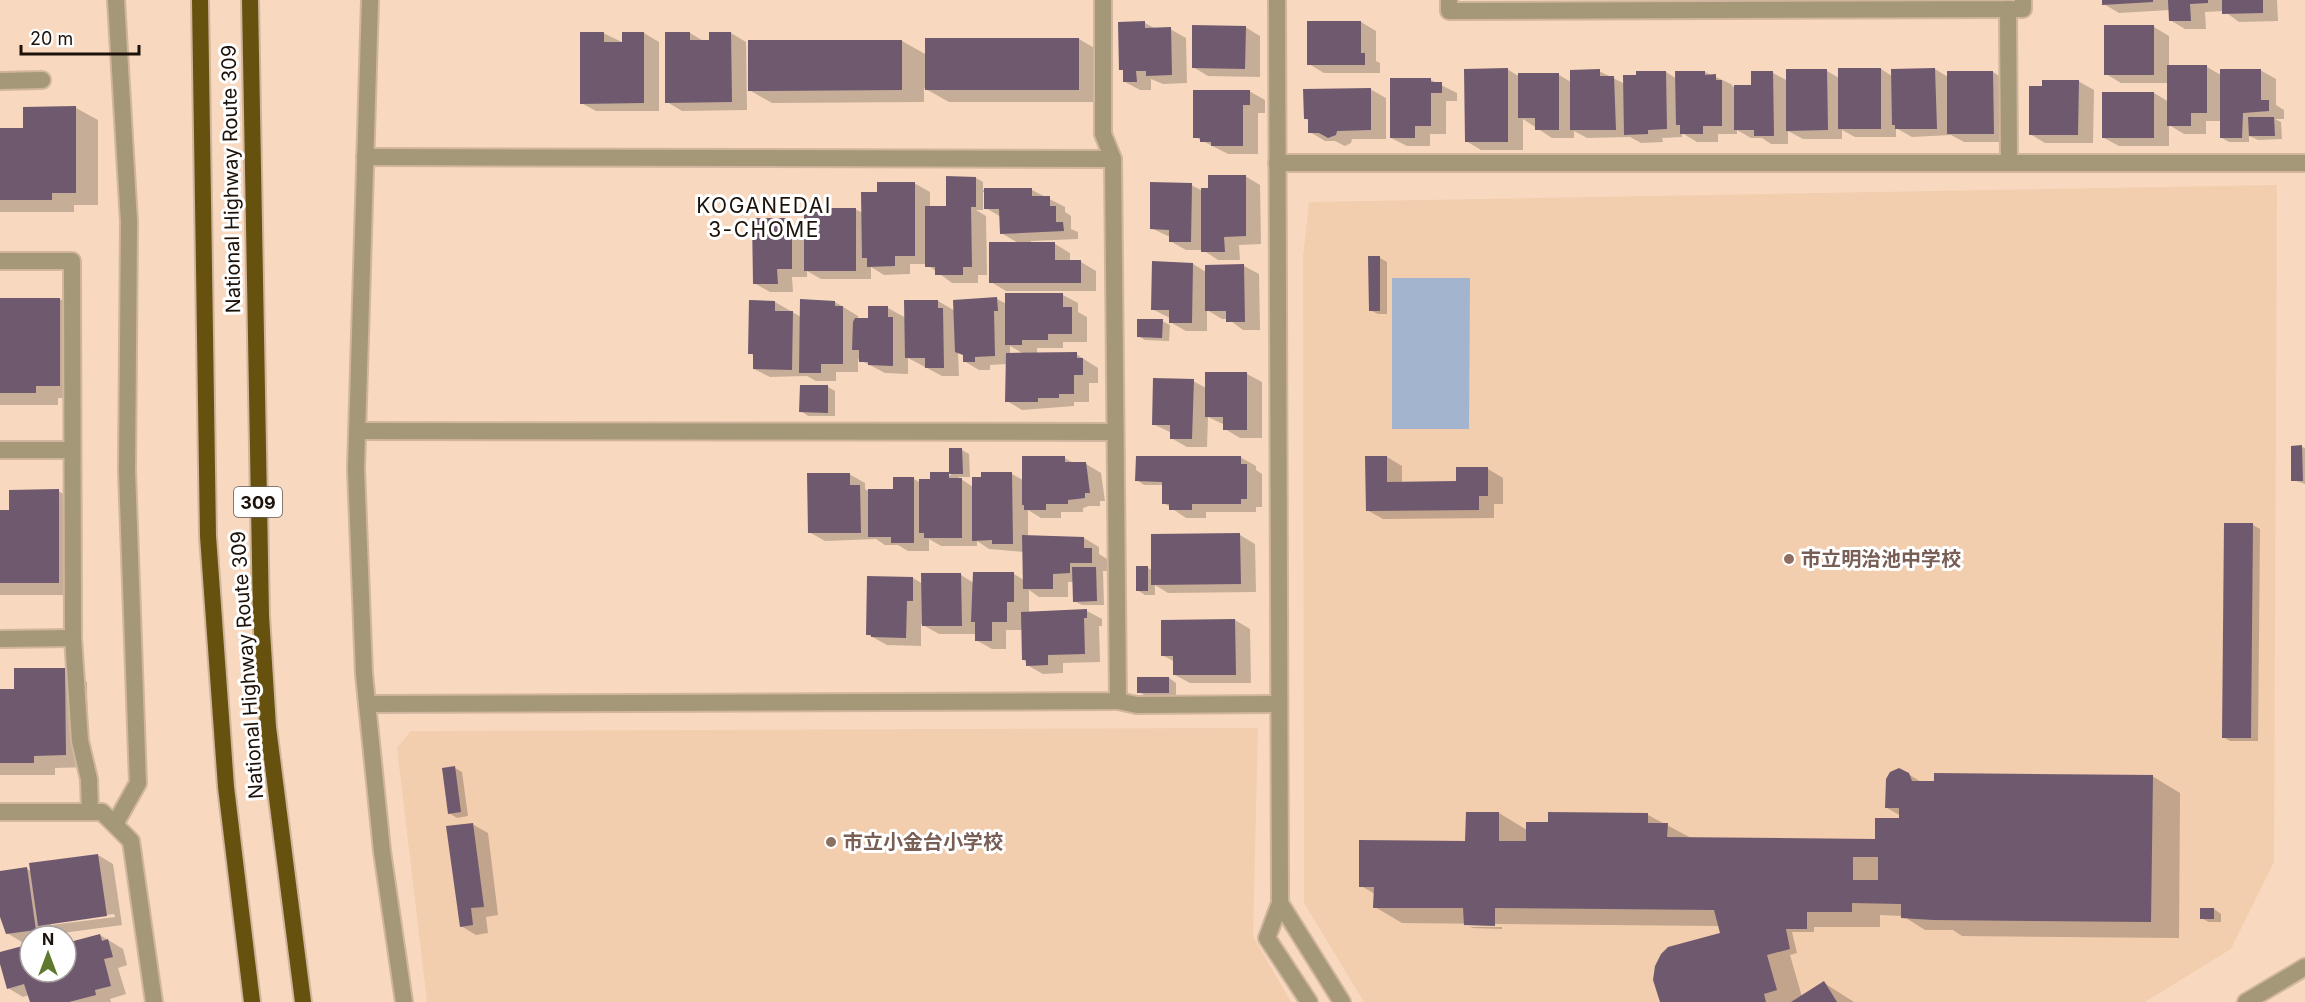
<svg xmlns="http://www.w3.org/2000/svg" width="2305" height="1002" font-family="Inter,'Noto Sans JP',sans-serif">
  <rect width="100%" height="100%" fill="#f8d9bf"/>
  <!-- built -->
  <g fill="#f2cdae">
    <path d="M2277 185 2274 862 2231 949 2145 1002H1364L1304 903 1303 257 1309 202Z"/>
    <path d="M1258 728 1253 936 1291 1002H427L397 748 411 731Z"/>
  </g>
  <!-- water -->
  <path fill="#a3b4ce" d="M1392 278H1470L1469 429H1392Z"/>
  <!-- shadow -->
  <g fill="#0003" fill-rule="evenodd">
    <path d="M2104 0H2277L2278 21 2239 22 2224 11 2205 12 2206 29H2185L2170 20V10L2119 13 2104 4Z"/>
    <path d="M1361 22 1376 31V61L1380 63V73H1324L1309 64Z"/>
    <path d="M1145 23 1156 29H1170L1186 38 1187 83 1163 84 1151 79V90H1140L1125 82 1124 71 1121 69Z"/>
    <path d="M1245 27 1260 36V77L1208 76 1193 67Z"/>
    <path d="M2106 27H2154L2169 36V67H2207L2221 75 2260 70 2276 79V105L2284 110V119H2275L2281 122 2282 139 2258 140 2249 136V142H2229L2222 138V121H2206V134H2184L2169 125V146H2119L2104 138 2154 93 2169 102V83H2121L2106 74Z"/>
    <path d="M603 33 624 43 623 33H644L659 42V111H596L581 103Z"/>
    <path d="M690 33 705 42 731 33 746 42 747 110 682 111 667 102Z"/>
    <path d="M1079 39 1101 52V102H949L924 88V102L772 103 749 90 902 41 927 55Z"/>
    <path d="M1507 69 1520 77 1559 75 1571 82 1599 71 1625 84V76L1666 72 1677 79 1705 72 1731 84 1736 90 1752 87 1773 73 1788 81 1827 71 1839 78 1881 69 1892 76V71L1935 69 1948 77 1993 72 2008 81 2009 142H1964L1951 135 1912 137 1896 128V137H1855L1842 130V139H1803L1788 131V144H1771L1762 138H1751L1737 130V134H1718V142H1697L1682 133V137L1662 138 1663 142 1641 143 1630 137 1587 138 1574 131V138H1552L1523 119V150H1481L1466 141Z"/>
    <path d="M1431 80 1457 93V101H1446V134H1430V146H1407L1391 138Z"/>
    <path d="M2078 81 2094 90 2093 143H2045L2030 134 2043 87Z"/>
    <path d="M1370 89 1386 98V139H1352L1351 143 1345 146 1335 141H1325L1310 132V121L1305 118Z"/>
    <path d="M1249 91 1265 100V113H1258V154H1228L1195 137Z"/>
    <path d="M76 108 98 120V205H74V212H0V129H24Z"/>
    <path d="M1245 176 1260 185 1261 244 1239 245 1240 260H1218L1203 250H1186L1170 241V237L1151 228 1191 185 1203 191Z"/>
    <path d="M976 178 983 182V190H1032L1065 207V212L1071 216V229L1078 232V239L1031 241V244H1055L1070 253V262H1081L1096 271V291H1006L991 282 1020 244 1001 233V217L986 208V192H983V210H976L986 216 987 275H978V283H952L926 264H910V274L884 275 871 267V279H821L807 271V277H792L793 292H770L754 283 788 220 806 230 855 209 863 213 879 194 914 183 930 192V208L952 207Z"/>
    <path d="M1380 258 1387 262V314H1378L1370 310Z"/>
    <path d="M1193 264 1206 272 1244 266 1259 274 1260 330H1243L1228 319H1222L1207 310V331H1186L1170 322V318L1152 309Z"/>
    <path d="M1063 295 1078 303V312L1087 317V342H1063V348H1037V354H1076L1098 368V383H1089V402H1074V406L1022 410 1007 401V364L990 365V370H979L964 361V355L958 352 959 376H942L908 358V374L885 373 858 359V372H836V381H816L807 376 770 377 754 369 755 356 750 353 775 302 801 317 835 302 858 316V320H870L888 308 906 318 938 301 955 311 997 299 1007 304ZM1010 346 1024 354H1010Z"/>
    <path d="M60 299 82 312V398H58V405H0V300Z"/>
    <path d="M1162 321 1170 325 1169 341 1145 340 1138 336Z"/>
    <path d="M1247 374 1262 382V438H1240L1225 429V425L1208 417 1207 447H1187L1171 438 1172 433 1153 424 1193 381 1206 388Z"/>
    <path d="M828 387 835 391V416H808L801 411Z"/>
    <path d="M2302 447 2305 448V484L2293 480Z"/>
    <path d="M950 450H962L969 454 970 477H958L973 487 1012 474 1023 480 1065 458 1075 464H1086L1101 473 1105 501H1100V506H1089L1083 508V512H1061V518H1041L1028 510V536L1084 538 1099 547V554L1107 559V571H1103L1104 605H1082L1074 601V582H1068V597H1039L1029 590V613L1087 611 1102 619V626H1099L1100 662 1063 663V673L1043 674 1027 665 1024 659 1023 630H1006V649H992L976 640V634H939L921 624V646L887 645 867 634 913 578 923 584 961 575 974 583 1014 574 1024 580V552L989 549 977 541V546H941L929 539V551H908L898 545H885L876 539 825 541 809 532 849 474 865 483V489L870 492 894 490 914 479 921 483 951 475Z"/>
    <path d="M1240 457 1256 466V470L1262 474V507H1256V512H1206V518H1186L1164 503V485H1144L1137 480Z"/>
    <path d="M1387 457 1402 466V483H1458L1488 469 1503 478V504H1494V518L1383 519 1367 510Z"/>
    <path d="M58 491 80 504 81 595H0V511H11Z"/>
    <path d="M2253 525 2260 529 2258 741H2230L2223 737Z"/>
    <path d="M1240 535 1255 544 1256 592 1168 593 1155 585V595H1145L1137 590 1148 568 1153 571Z"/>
    <path d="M1235 620 1250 629 1251 683H1190L1175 675V662L1162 655Z"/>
    <path d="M65 669 87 682 88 767 55 768V775H0V690H16Z"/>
    <path d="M1169 678 1176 683V696H1146L1139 692Z"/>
    <path d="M455 768 462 772 468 816 457 818 449 813Z"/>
    <path d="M1908 774 1923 783 2152 776 2180 793 2179 938 1962 936 1953 930H1925L1903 916 1880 915V927H1814V932H1792L1797 953 1790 955 1802 997 1824 983 1854 1002H1664L1722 934 1720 926 1402 923 1375 907V894L1361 886 1467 842V813H1499L1527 830 1648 815 1693 839 1876 840 1901 820V816L1887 808Z"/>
    <path d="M472 824 488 833 498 915 486 917 488 933 476 935 461 926Z"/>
    <path d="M98 855 113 864 122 925 55 934 49 930 50 936H30V941L22 942 7 933 0 912V872L27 869 32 872ZM114 914 115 917 51 925V922Z"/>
    <path d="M2201 909H2214L2221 914V922H2209L2201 918Z"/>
    <path d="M1470 927H1502V929L1473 928Z"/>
    <path d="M100 935 123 949 127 965 118 968 126 994 110 999 111 1002H31L29 995 23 997 8 988 0 954 30 946V972H66V945Z"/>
  </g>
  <!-- building -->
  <g fill="#6f596e" fill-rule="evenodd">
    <path d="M2102 0H2153V2L2102 5Z"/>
    <path d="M2168 0H2208V3L2190 4 2191 21H2169Z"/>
    <path d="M2222 0H2263V13L2222 14Z"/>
    <path d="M1145 21V28L1171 27 1172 75 1146 76V71H1136L1137 82H1123V70H1119L1118 22Z"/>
    <path d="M1307 21H1361V53H1365V65H1307Z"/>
    <path d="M1192 25 1246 26 1245 69 1192 68Z"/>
    <rect x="2104" y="25" width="50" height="50"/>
    <path d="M580 32H604V42H622V32H644V103L580 104Z"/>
    <path d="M665 32H690V40H709V32H731L732 102 665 103Z"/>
    <rect x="925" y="38" width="154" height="52"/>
    <path d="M748 40H902V90L748 91Z"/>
    <path d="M2167 65H2207V113H2191V126H2167Z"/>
    <path d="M1508 68V142H1465L1464 69Z"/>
    <rect x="1838" y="68" width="43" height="61"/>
    <path d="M1935 68 1937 129H1895V125H1892L1891 69Z"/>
    <path d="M1600 69V76H1614L1616 130H1570V70Z"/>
    <path d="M1786 69H1827L1828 130 1786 131Z"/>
    <path d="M2220 69H2261V100H2269V111L2243 113 2242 138H2220Z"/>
    <path d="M1636 71H1666L1667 129 1648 130V134L1624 135 1623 75H1636Z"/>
    <path d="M1675 71H1705V75L1716 74V80H1722V126H1703V134H1680V125H1676Z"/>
    <path d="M1751 71H1773L1774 136H1754V130H1734V85H1751Z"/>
    <path d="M1947 71H1993L1994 134H1947Z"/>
    <path d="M1518 73H1559V130H1535V118H1518Z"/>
    <path d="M1390 78H1431V82H1442V93H1431V126H1415V138H1390Z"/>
    <path d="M2042 80H2079L2078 135H2029V86H2042Z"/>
    <path d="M1371 88V130L1337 131 1336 135 1328 138 1319 133H1308V119H1304L1303 89Z"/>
    <path d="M1193 90H1250V105H1243V146H1211V142H1200V138H1193Z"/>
    <rect x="2102" y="92" width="52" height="46"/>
    <path d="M76 106V193H52V200H0V128H23V107Z"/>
    <path d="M2248 117H2274L2275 136H2249Z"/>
    <path d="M1208 175H1246V236L1224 237 1225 252H1201V188H1208Z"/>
    <path d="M946 176 976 177V207H971L972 267H963V275H935V267H925V206H946Z"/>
    <path d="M877 182H915V256H895V266L867 267V258H862L861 192H877Z"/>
    <path d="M1150 182 1192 183 1191 242H1169V230L1150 229Z"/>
    <path d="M984 188H1032V196H1050V206H1056V222H1063L1064 231 1000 234 999 209H984Z"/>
    <rect x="804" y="208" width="52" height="63"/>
    <path d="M752 218H788V227H792V269H777L778 284H753Z"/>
    <path d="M989 242H1055V260H1081V283H989Z"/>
    <path d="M1368 256H1380V311H1369Z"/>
    <path d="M1152 261 1193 263 1192 323H1169V310H1151Z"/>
    <path d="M1244 264 1245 322H1226V311H1205V265Z"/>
    <path d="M1005 293H1063V307H1072V334H1048V340H1022V345H1005Z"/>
    <path d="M997 297 998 311H994L995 356 975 357V362H963V355L955 352 953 300Z"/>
    <path d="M0 298H60V386H36V393H0Z"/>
    <path d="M800 299 835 301V306H843V364H821V373H799Z"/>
    <path d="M749 300 775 301V311H793L792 370 753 369V354H748Z"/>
    <path d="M904 300H938V308H943L944 368H925V358H905Z"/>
    <path d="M868 306H888V317H893V366L868 365V362H859V350H852L853 322 855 318H868Z"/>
    <path d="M1137 319H1163L1162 338 1137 337Z"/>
    <path d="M1077 352V358H1083V375H1074V394H1059V398H1038V402H1005L1006 353Z"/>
    <path d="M1205 372H1247V430H1223V417H1205Z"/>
    <path d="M1153 378 1194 379 1192 439H1170V425H1152Z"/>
    <path d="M800 385H828V413L799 412Z"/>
    <path d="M2302 445 2303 481H2291V446Z"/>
    <path d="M949 448H962L963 474H949Z"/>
    <path d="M1022 456H1065V462H1086L1090 493H1085V498L1068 500V504H1046V510H1024V505H1022Z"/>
    <path d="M1136 456H1241V464H1247V499H1241V504H1192V510H1169V504H1162V482L1135 481Z"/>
    <path d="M1365 456H1387V482L1456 481V467H1488V496H1479V510L1366 511Z"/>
    <path d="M930 472H949V478H962V538H924V533H919V479H930Z"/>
    <path d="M981 472H1012L1013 544H992V540L972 541V477H981Z"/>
    <path d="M807 473H850V485H860L861 533H808Z"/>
    <path d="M893 477H914V543H891V537H868V489H893Z"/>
    <path d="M59 489V583H0V510H9V490Z"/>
    <path d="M2224 523H2253L2251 738H2222Z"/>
    <path d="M1240 533 1241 584 1151 585V534Z"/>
    <path d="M1022 535 1084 537V548H1092V563H1070V573L1053 574V589H1023Z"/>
    <rect x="1136" y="566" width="12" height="25"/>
    <path d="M1072 567H1096L1097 601 1073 602Z"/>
    <path d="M973 572H1014V602H1007V622H992V641H975V622H971Z"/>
    <path d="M921 573H961L962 626H922Z"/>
    <path d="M867 576 913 577V601H907L906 638 871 637V635H866Z"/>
    <path d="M1087 609V618H1084L1085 654 1048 655V665L1026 666V660H1022L1021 612Z"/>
    <path d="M1235 619 1236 675H1173V656H1161V620Z"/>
    <path d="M14 668H65L66 755 34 756V763H0V689H14Z"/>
    <rect x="1137" y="677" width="32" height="16"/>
    <path d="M455 766 461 812 448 814 442 768Z"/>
    <path d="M1899 768 1909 773 1912 781H1934V773L2153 775 2151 922 1933 920 1901 918V904L1852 903V912H1807V929H1786L1790 949 1767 955 1777 990 1764 994 1766 1002H1660L1653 980 1655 966 1661 954 1668 947 1720 933 1714 910 1495 908V926L1464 925 1463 908H1373L1374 887H1359V840L1465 841 1466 812H1499V841H1526V822H1548V812L1648 813V823H1668L1667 837 1875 839V818H1899V808H1885L1886 779 1890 772ZM1853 857H1878V880H1853Z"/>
    <path d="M473 823 484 907 471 908 473 925 460 927 446 826Z"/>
    <path d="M98 854 107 916 38 926 29 863Z"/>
    <path d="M27 867 36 930 6 934 0 917V871Z"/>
    <rect x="2200" y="908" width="14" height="11"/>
    <path d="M100 934 102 941 108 939 113 957 104 959 111 986 95 990 96 995 69 1002H30L24 984 7 989 0 964V952L30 944V972H66V943Z"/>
    <path d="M1824 981 1837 1002H1791Z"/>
  </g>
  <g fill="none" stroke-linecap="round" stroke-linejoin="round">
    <defs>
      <g id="service">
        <path d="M0 81 42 80"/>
        <path d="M0 261H72L73 638 80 741 89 779 90 812"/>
        <path d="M0 450H71"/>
        <path d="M0 639 73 638"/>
      </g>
      <g id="pedestrian">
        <path d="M1103 0V134L1113 159"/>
        <path d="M1277 0 1280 903 1267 938 1309 1002"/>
        <path d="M2008 9 2009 163"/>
        <path d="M1277 163H2305"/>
        <path d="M1118 701 1137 705 1279 704"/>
        <path d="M115 824 138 783 127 471 129 222 116 0"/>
        <path d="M1280 903 1342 1002"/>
      </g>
      <g id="minor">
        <path d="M1449 0V11L2023 9V0"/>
        <path d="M365 157 1113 159 1118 701 367 704"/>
        <path d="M357 431 1115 432"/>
      </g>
      <g id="tertiary">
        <path d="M370 0 356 469 364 674 382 851 404 1002"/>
        <path d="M0 812H102L131 841 154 1002"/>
        <path d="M2246 1002 2305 967"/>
      </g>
      <g id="trunk">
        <path d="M200 0 208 536 226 787 252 1002"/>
        <path d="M250 0 261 616 268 727 303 1002"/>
      </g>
    </defs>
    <!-- service casing -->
    <use href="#service" stroke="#d1b59e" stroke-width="20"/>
    <!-- pedestrian casing -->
    <use href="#pedestrian" stroke="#d1b59e" stroke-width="20"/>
    <!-- minor casing -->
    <use href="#minor" stroke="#d1b59e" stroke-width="20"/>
    <!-- tertiary casing -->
    <use href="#tertiary" stroke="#d1b59e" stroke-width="20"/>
    <!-- trunk casing -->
    <use href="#trunk" stroke="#d1b59e" stroke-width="20"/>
    <!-- service -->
    <use href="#service" stroke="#a49878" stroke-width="16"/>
    <!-- pedestrian -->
    <use href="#pedestrian" stroke="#a49878" stroke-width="16"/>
    <!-- minor -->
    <use href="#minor" stroke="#a49878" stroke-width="16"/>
    <!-- tertiary -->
    <use href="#tertiary" stroke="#a49878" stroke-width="16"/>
    <!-- trunk -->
    <use href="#trunk" stroke="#67510e" stroke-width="16"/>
  </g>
  <!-- markers -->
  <g fill="#8d6e63" stroke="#fff" stroke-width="2">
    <circle cx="1789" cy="559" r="6"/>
    <circle cx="831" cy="842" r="6"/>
  </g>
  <g text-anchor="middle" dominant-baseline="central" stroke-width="6" stroke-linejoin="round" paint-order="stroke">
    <!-- shield labels -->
    <rect fill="#fff" stroke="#615953" stroke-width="1.5" x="234" y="487" width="48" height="30" rx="4.5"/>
    <g font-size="18" font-weight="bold" fill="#1d1209">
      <text x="258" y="502">309</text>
    </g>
    <!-- street labels -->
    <g font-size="20" fill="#1d1209" stroke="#fff">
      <text transform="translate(231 179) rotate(-91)">National Highway Route 309</text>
      <text transform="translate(247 665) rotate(-94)">National Highway Route 309</text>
    </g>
    <!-- education labels -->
    <g font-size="20" font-weight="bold" fill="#785e54" stroke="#fff" text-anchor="start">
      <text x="1801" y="559">市立明治池中学校</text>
      <text x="843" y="842">市立小金台小学校</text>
    </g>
    <!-- neighbourhood labels -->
    <g font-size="21" letter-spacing="1.5" fill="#1d1209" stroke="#fff">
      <text x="764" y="205">KOGANEDAI<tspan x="764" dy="24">3-CHOME</tspan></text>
    </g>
  </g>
  <!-- north arrow -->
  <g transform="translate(48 954)"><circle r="28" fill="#ffffff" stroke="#a5a09d" stroke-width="1.5"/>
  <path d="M0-4.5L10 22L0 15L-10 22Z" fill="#5f7a2e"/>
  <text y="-9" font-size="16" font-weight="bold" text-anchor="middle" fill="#1d1209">N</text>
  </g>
  <!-- scale -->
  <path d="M21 45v9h118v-9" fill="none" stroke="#1d1209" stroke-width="3"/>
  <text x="30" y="45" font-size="18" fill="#1d1209" stroke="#ffffff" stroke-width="4.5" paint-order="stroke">20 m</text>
</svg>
